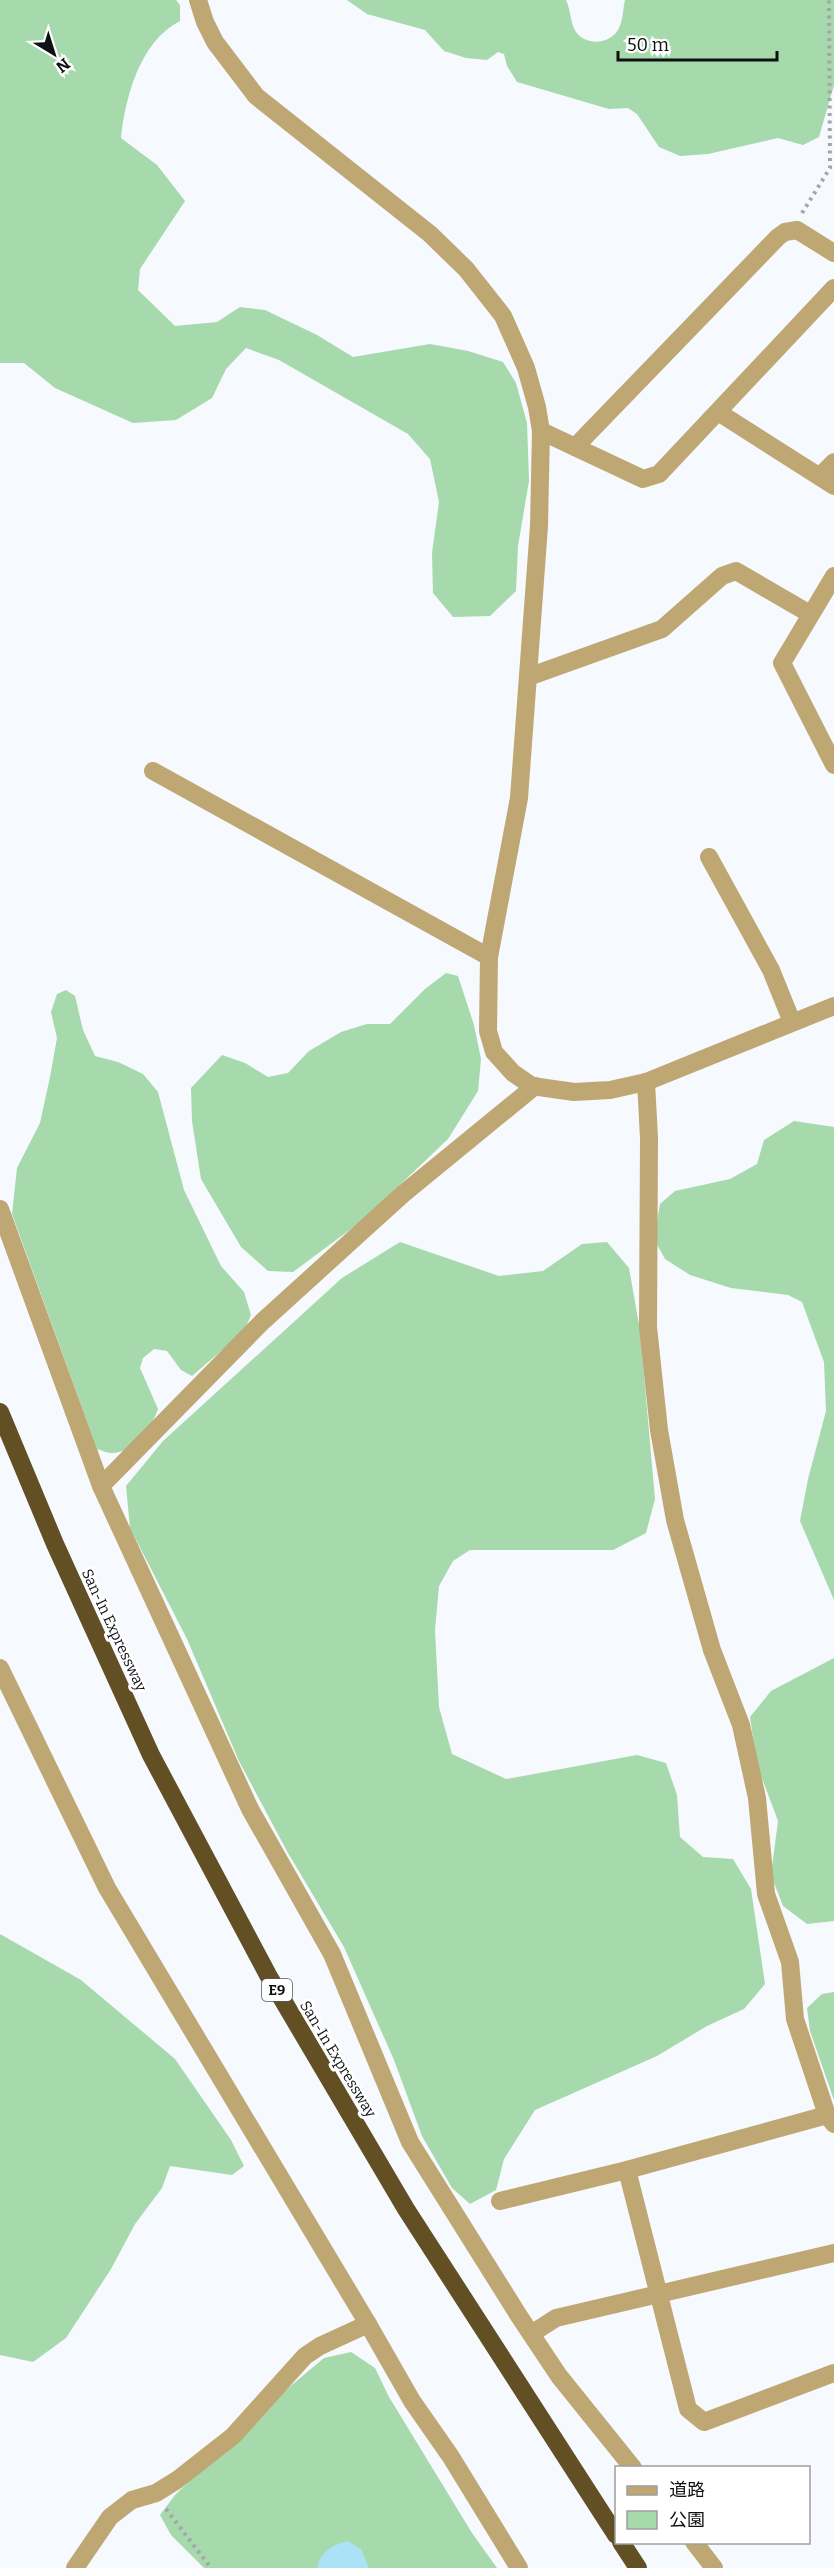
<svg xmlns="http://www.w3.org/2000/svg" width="834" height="2568" font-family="Bitter,'Noto Sans JP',serif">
  <rect width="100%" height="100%" fill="#f6f9fe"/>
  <!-- green -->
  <g fill="#a6d9ac">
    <path d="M0 0H176L180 5V21C140 41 125 98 121 138L157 165 185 201 140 269 138 290 175 326 217 322 240 307 265 310 317 335 353 357 430 344 468 351 503 362 516 383 527 423 529 481 518 546 516 591 490 616 453 617 433 593 432 553 439 502 430 459 408 434 279 360 246 348 226 369 212 398 176 420 133 423 55 388 24 363H0Z"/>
    <path d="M347 0H566C571 10 570 23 576 32 586 46 611 45 619 28 623 21 623 8 625 0H834V85L819 137 803 145 778 138 708 154 680 156 659 147 637 114 628 108 609 109 517 82 507 66 504 54 498 52 487 60 466 58 444 51 425 30 367 14Z"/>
    <path d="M446 973 458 976 474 1025 481 1059 478 1091 448 1139 363 1220 293 1272 268 1271 241 1247 201 1179 192 1121 191 1088 222 1055 245 1063 268 1077 288 1073 309 1051 341 1032 367 1024H390L425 989Z"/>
    <path d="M66 990 75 996 83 1030 95 1056 118 1062 143 1074 158 1092 184 1190 221 1266 244 1292 251 1315 244 1331 192 1376 181 1370 167 1351 154 1349 143 1358 140 1368 158 1409C152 1427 133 1454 111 1453 107 1453 101 1450 97 1449L12 1214 17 1168 40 1123 50 1077 57 1038 51 1012 57 994Z"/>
    <path d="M794 1121 834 1127V1600L800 1521 808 1479 826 1411 824 1362 802 1302 788 1295 731 1288 690 1275 665 1259 654 1239 660 1204 675 1191 730 1179 757 1164 764 1140Z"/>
    <path d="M400 1242 499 1276 543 1271 582 1244 607 1242 629 1268 640 1330 655 1499 646 1533 613 1550H470L453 1561 439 1586 435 1630 439 1707 452 1754 506 1779 637 1755 666 1763 677 1795 680 1837 703 1857 733 1859 751 1889 765 1984 744 2009 707 2026 657 2056 535 2110 504 2159 496 2190 470 2204 452 2188 422 2136 394 2060 344 1947 288 1853 239 1761 187 1639 130 1528 126 1486 163 1441 342 1278Z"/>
    <path d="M834 1658V1921L807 1924 783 1906 771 1875 778 1821 757 1765 750 1717 771 1691Z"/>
    <path d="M0 1934 81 1980 175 2059 231 2140 244 2166 232 2175 170 2166 162 2188 135 2224 111 2269 66 2338 33 2362 0 2355Z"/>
    <path d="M834 1992V2100L810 2031 807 2008 822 1994Z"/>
    <path d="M351 2352 375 2368 389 2397 472 2533 497 2568H204L171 2535 160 2515 175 2495 275 2399 324 2358Z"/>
  </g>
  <!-- water -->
  <path fill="#abe2f6" d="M348 2541 361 2549 369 2568H317C320 2551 333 2545 348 2541Z"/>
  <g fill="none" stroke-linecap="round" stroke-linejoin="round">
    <!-- path -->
    <g stroke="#a3a6aa" stroke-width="4" stroke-dasharray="3 4.5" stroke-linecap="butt">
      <path d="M802 213 830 168 829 0"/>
      <path d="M166 2509 211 2568"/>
    </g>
    <!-- minor -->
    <g stroke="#bfa773" stroke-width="18">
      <path d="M198 0 205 22 215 42 256 96 430 234 466 269 503 316 526 368 537 407 541 431 539 526 519 798 489 957 488 1031 494 1052 513 1073 532 1086 574 1092 610 1090 646 1082 834 1006"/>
      <path d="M718 412 834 486"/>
      <path d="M541 431 643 479 659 474 834 288"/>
      <path d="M575 447 778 237 785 232 797 230 834 253"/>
      <path d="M820 476 834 462"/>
      <path d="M834 576 782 663 834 765"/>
      <path d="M528 677 662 629 722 576 736 571 810 614"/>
      <path d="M153 771 489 957"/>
      <path d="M709 857 771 970 792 1022"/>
      <path d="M646 1082 649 1138 648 1327 659 1430 675 1520 712 1650 741 1725 757 1798 766 1894 790 1962 795 2019 827 2115 834 2124"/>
      <path d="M0 1209 101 1486 250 1809 332 1954 410 2142 519 2316 559 2376 633 2468"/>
      <path d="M101 1486 262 1322 403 1194 535 1086"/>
      <path d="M0 1668 107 1888 368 2324 412 2401 451 2457 519 2568"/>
      <path d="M627 2170 688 2409 704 2422 834 2373"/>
      <path d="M500 2201 627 2170 827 2115"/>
      <path d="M531 2334 556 2318 834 2253"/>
      <path d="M694 2542 714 2568"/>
      <path d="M75 2568 110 2517 132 2500 156 2493 177 2480 233 2436 305 2356 320 2346 368 2324"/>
    </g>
    <!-- motorway -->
    <g stroke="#624f23" stroke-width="18">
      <path d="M0 1412 55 1544 151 1755 268 1975 406 2209 616 2535"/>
      <path d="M621 2542 638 2568"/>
    </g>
  </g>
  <g text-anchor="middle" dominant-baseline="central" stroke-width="6" stroke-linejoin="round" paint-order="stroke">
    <!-- shield labels -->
    <rect fill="#fff" stroke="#565859" stroke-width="1.5" x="262" y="1979" width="30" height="22" rx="4.5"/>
    <g font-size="14" font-weight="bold" fill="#0e1012">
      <text x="277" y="1990">E9</text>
    </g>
    <!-- street labels -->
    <g font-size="15" fill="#0e1012" stroke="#fff">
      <text transform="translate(114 1630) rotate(65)">San-In Expressway</text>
      <text transform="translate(338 2059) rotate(59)">San-In Expressway</text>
    </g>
  </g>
  <!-- legend -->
  <rect x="615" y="2466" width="195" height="78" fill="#ffffff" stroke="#9f9fa0" stroke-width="1.5"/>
  <rect x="627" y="2486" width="30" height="9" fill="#bfa773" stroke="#9f9fa0" stroke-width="1.5"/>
  <text x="669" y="2496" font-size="18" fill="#0e1012">道路</text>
  <rect x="627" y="2511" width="30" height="18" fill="#a6d9ac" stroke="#9f9fa0" stroke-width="1.5"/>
  <text x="669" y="2526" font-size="18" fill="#0e1012">公園</text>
  <!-- north arrow -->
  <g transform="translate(54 54) rotate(142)" stroke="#ffffff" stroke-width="4.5" paint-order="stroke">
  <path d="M0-4.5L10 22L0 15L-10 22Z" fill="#0e1012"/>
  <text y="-9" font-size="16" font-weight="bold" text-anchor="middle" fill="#0e1012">N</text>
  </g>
  <!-- scale -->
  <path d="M618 51v9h159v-9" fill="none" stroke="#0e1012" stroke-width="3"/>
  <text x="627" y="51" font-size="18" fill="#0e1012" stroke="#ffffff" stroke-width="4.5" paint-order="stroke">50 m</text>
</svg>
